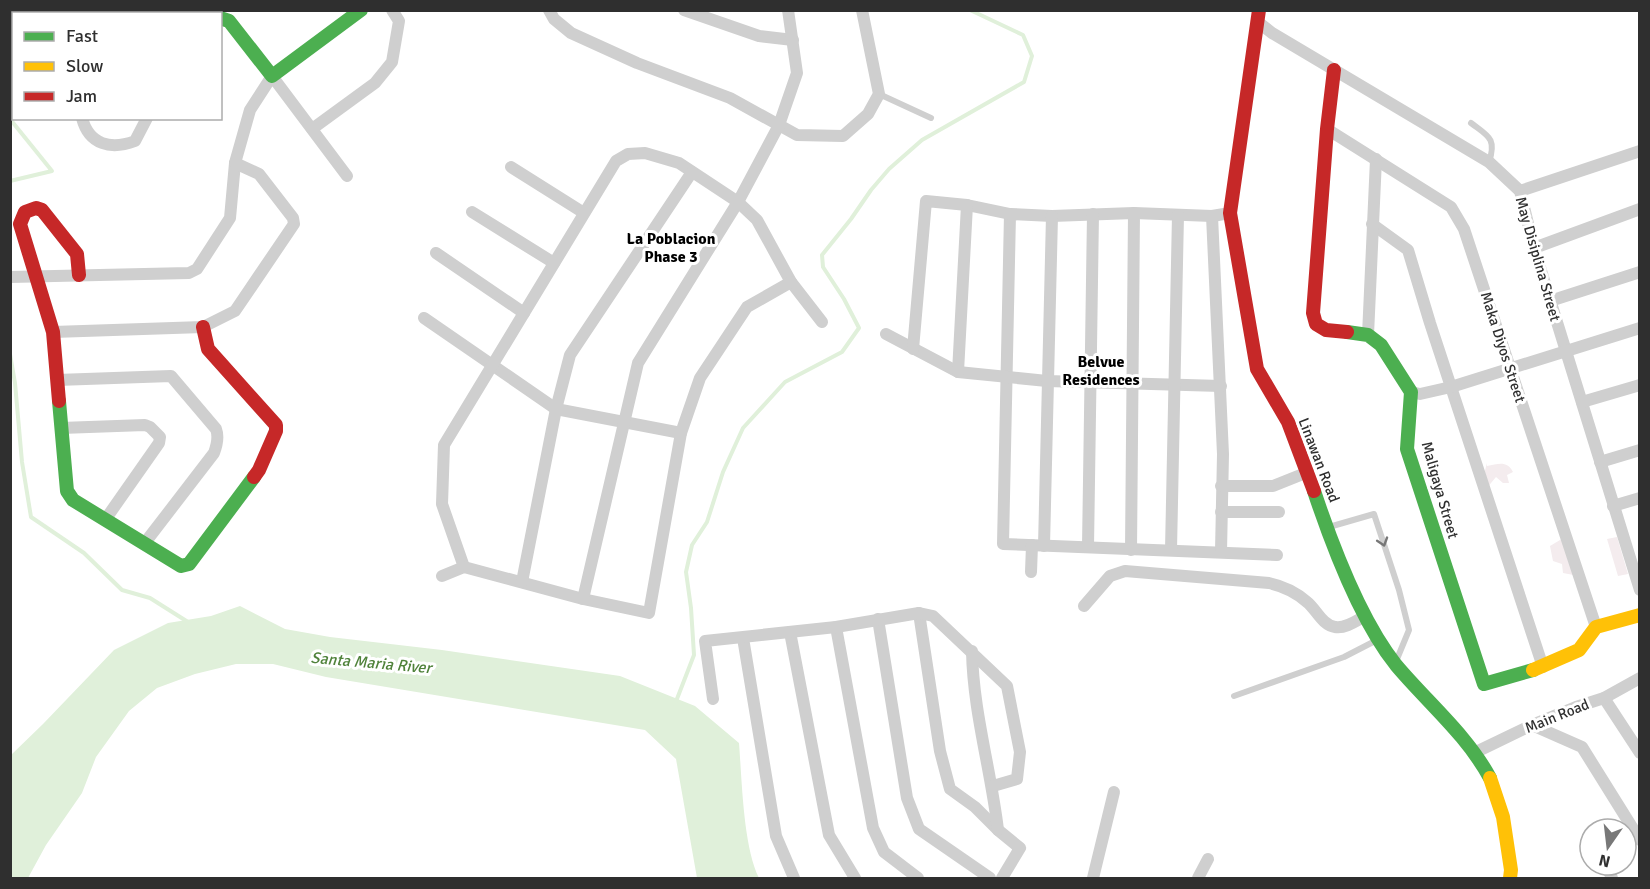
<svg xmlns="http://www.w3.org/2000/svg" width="1650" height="889" font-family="Signika,sans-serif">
  <rect width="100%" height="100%" fill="#fff"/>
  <!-- green -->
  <g fill="#f4ecee">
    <path d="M1487 463V466C1498 464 1507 460 1513 472L1507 475 1509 483H1503L1496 477 1486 489 1483 478Z"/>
    <path d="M1570 534 1584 577 1563 573 1562 564 1553 561 1550 546Z"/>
    <path d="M1617 537 1628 574 1618 576 1607 539Z"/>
  </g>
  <!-- water -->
  <path fill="#e0f0da" d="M240 606 285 629 330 637 442 650 620 676 695 706 739 743C742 780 743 846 759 878H697L676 759 645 730 326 677 273 664H236L195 674 157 688 129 711 96 757 82 793 46 845 28 878H11V755L43 724 114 650 168 623 211 616Z"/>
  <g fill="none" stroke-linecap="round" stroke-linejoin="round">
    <!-- stream -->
    <g stroke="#e0f0da" stroke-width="4">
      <path d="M31 14 34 10"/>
      <path d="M10 35 14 32"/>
      <path d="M10 119 52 171 10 181"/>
      <path d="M10 354 15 383 22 462 31 517 84 553 122 590 150 598 188 622"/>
      <path d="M675 704 694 655 691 608 686 572 692 545 707 522 723 472 743 428 785 382 842 352 859 328 844 299 823 267 822 255 851 219 871 190 889 169 922 140 1024 82 1032 56 1023 35 970 10"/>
    </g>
    <!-- lane -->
    <g stroke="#cfcfcf" stroke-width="6">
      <path d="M879 94 931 118"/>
      <path d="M1471 123C1488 136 1497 138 1489 162"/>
      <path d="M1329 527 1374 514 1399 590 1409 630 1397 659"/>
      <path d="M1234 696 1344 657 1377 640"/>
    </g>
    <!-- street -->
    <g stroke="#cfcfcf" stroke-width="12">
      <path d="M549 10 554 19 571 33 637 63 730 98 797 135 843 136 868 114 879 94 862 10"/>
      <path d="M684 10 759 36 793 40"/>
      <path d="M1258 22 1272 33 1489 162 1520 191 1534 248 1640 590"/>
      <path d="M82 118C89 145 111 150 135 141L147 118"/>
      <path d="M312 129 375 83 392 62 399 21 392 10"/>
      <path d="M1327 129 1451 207 1464 229 1596 627"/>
      <path d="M511 167 584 213"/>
      <path d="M1520 191 1640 151"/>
      <path d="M472 212 554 263"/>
      <path d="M1010 214 1003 544 1277 555"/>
      <path d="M1212 216 1223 454 1221 552"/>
      <path d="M1372 224 1408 250 1430 323 1543 667"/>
      <path d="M1534 248 1640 209"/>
      <path d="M436 253 524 313"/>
      <path d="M10 277 189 273 197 269 230 218 235 163 250 110 272 76 347 176"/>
      <path d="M1550 301 1640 272"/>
      <path d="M424 318 556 409 681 433"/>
      <path d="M53 332 203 327 235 311 294 224 293 218 259 174 235 163"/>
      <path d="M886 334 958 372 1047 381 1221 386"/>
      <path d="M1368 335 1376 159"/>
      <path d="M913 349 926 201 967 205 1010 214 1052 216 1134 213 1212 216 1230 213"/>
      <path d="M958 372 967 205"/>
      <path d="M57 380 171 376 216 429C219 437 217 445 214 453L144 544"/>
      <path d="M1411 392 1420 394 1451 387 1640 328"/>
      <path d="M1582 402 1640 385"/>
      <path d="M61 428 145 425 150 427 160 437 159 443 105 520"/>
      <path d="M1600 462 1640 450"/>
      <path d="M1221 486H1273L1308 472"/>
      <path d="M1613 506 1640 498"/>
      <path d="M1221 512H1279"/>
      <path d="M1044 546 1052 216"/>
      <path d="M1088 547 1093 214"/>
      <path d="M1131 550 1134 213"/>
      <path d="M1171 550 1178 215"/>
      <path d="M464 567 442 504 444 445 616 161 628 154 645 153 679 163 738 202 757 220 791 282 822 322"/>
      <path d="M1031 572 1032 545"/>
      <path d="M442 576 464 567 583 599 649 613 681 433 700 378 747 307 791 282"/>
      <path d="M522 582 556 409 570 355 692 172"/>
      <path d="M583 599 638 363 738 202 779 125 797 73 788 10"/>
      <path d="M1084 606 1110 576 1125 571 1269 583C1283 586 1296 592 1307 602 1316 609 1322 625 1335 627 1345 629 1356 621 1365 616"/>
      <path d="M919 613 940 751 950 789 975 807 998 830 1020 848 1002 878"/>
      <path d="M878 619 907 798 919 829 990 878"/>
      <path d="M836 627 873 828 884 852 918 878"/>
      <path d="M790 632 829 835 855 878"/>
      <path d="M743 638 776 836 794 878"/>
      <path d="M972 651C973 711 991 770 998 830"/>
      <path d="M1604 698 1640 753"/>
      <path d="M713 699 705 641 836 627 919 613 933 616 1007 686 1020 752 1017 779 993 786"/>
      <path d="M1532 725 1582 747 1640 840"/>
      <path d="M1474 753 1532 725 1576 707 1604 698 1640 678"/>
      <path d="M1606 865 1612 878"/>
      <path d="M1093 878 1114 792"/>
      <path d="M1198 878 1208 859"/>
    </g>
    <!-- fast -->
    <g stroke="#4caf50" stroke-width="14">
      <path d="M110 14 112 10"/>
      <path d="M220 18 229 21 272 76 361 10"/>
      <path d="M1347 332 1368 335 1381 345 1411 392 1407 449 1484 684 1533 670"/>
      <path d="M59 401 67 491 73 500 181 566 189 564 254 477"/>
      <path d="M1314 491C1332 545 1360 620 1396 665 1427 702 1467 735 1490 778"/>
    </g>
    <!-- slow -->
    <g stroke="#ffc107" stroke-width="14">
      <path d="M193 10 204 14"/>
      <path d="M1533 670 1579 650 1596 627 1640 615"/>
      <path d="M1490 778 1503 817 1511 870 1510 878"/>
    </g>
    <!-- jam -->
    <g stroke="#c62828" stroke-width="14">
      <path d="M1259 10 1230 213 1257 369 1288 422 1314 491"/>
      <path d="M1334 70 1327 129 1313 313 1316 324 1326 330 1347 332"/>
      <path d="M10 100H14"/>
      <path d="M203 327 208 349 276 425V431L259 470 254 477"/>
      <path d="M59 401 53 332 20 224 25 212 36 208 42 210 77 254 79 275"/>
    </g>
  </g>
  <!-- one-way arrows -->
  <defs><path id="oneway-chevron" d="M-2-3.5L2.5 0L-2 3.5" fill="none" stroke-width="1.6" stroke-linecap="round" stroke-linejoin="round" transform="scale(1.5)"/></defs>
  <use stroke="#777" href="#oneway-chevron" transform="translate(1383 542) rotate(72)"/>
  <g text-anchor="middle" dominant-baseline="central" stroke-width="6" stroke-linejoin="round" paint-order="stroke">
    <!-- street labels -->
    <g font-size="15" fill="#2f2f2f" stroke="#fff">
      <text transform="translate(1538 259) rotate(74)">May Disiplina Street</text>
      <text transform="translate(1503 347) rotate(72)">Maka Diyos Street</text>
      <text transform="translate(1319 460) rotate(69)">Linawan Road</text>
      <text transform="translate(1440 490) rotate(74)">Maligaya Street</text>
      <text transform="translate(1557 716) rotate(-22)">Main Road</text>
    </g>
    <!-- neighbourhood labels -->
    <g font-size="16" font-weight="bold" fill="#000" stroke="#fff">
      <text x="671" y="239">La Poblacion<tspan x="671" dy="18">Phase 3</tspan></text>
      <text x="1101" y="362">Belvue<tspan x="1101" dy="18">Residences</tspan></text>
    </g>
    <!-- water labels -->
    <g font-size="16" font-style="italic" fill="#4f823a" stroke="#fff">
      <text transform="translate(371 663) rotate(5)">Santa Maria River</text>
    </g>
  </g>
  <!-- border -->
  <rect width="1650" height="889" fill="none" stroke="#2f2f2f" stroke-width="24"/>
  <!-- legend -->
  <rect x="12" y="12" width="210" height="108" fill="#ffffff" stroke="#acacac" stroke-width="1.5"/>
  <rect x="24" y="32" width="30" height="9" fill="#4caf50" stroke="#acacac" stroke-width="1.5"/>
  <text x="66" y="42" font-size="18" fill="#2f2f2f">Fast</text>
  <rect x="24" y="62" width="30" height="9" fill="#ffc107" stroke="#acacac" stroke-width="1.5"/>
  <text x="66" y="72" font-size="18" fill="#2f2f2f">Slow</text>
  <rect x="24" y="92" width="30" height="9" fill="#c62828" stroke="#acacac" stroke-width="1.5"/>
  <text x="66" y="102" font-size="18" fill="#2f2f2f">Jam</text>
  <!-- north arrow -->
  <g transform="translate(1608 847) rotate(194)"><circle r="28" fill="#ffffff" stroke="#acacac" stroke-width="1.5"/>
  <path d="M0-4.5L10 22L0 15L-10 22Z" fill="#787878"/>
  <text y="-9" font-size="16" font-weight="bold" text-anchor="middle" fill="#2f2f2f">N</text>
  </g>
</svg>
